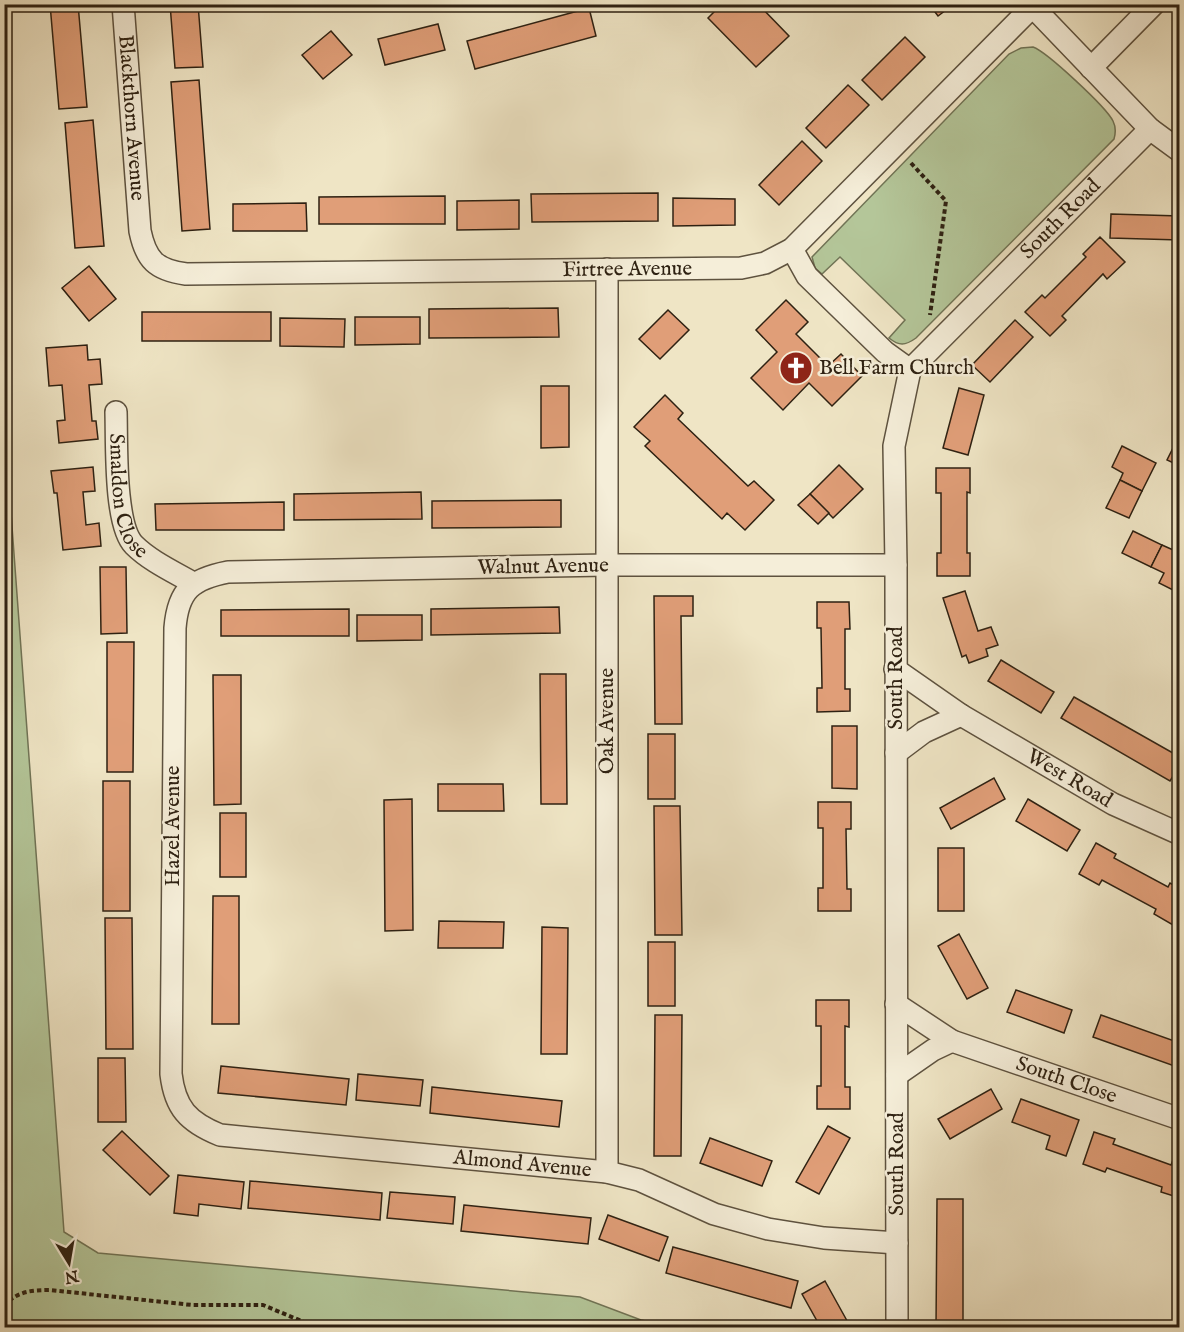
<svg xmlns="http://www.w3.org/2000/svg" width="1184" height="1332" font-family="'IM FELL English',serif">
  <rect width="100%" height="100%" fill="#efe5c5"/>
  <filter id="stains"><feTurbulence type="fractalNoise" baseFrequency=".00333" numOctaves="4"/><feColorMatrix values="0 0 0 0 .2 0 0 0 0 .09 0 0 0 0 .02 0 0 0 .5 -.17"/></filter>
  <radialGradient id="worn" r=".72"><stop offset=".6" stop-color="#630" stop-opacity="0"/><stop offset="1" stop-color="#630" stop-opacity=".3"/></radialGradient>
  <!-- green -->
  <g fill="#b4c699" stroke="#717456" stroke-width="1.5">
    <path d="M1033 47C1047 52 1106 107 1113 121 1116 127 1116 132 1114 139L916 338C905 346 899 346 889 338L905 320 840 257 822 274 815 268 812 257 1009 54 1021 48Z"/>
    <path d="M4 418 64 1232 98 1253 580 1297 641 1320 673 1327H5Z"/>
  </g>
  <!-- building -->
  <g fill="#e09e78" stroke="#2e2112" stroke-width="1.5">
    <path d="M50 4H78L87 107 59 109Z"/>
    <path d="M170 4H198L203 67 175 68Z"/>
    <path d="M333 4H361V9L334 10Z"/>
    <path d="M722 4H758L789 36 756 67 708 18Z"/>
    <path d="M929 4H954L938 16Z"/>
    <path d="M589 8 596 36 475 69 467 41Z"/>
    <path d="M438 24 445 50 385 65 378 39Z"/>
    <path d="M331 31 352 55 323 79 302 55Z"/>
    <path d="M905 37 925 57 882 100 862 80Z"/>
    <path d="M199 80 210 229 182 231 171 82Z"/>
    <path d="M848 85 869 105 826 148 806 128Z"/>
    <path d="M93 120 104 246 75 248 65 123Z"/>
    <path d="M802 141 822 161 779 205 759 185Z"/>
    <path d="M658 193V221L532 222 531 194Z"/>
    <path d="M445 196V224H319V197Z"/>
    <path d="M673 198 735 199V225L673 226Z"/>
    <path d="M519 200V229L457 230V201Z"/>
    <path d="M306 203 307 231H233V204Z"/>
    <path d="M1111 214 1180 216V240L1110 238Z"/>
    <path d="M1100 237 1125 262 1107 279 1103 274 1062 316 1066 320 1050 336 1025 312 1042 295 1045 298 1086 257 1083 254Z"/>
    <path d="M89 266 116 299 89 321 62 288Z"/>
    <path d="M786 300 808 322 796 334 828 366 841 354 862 376 832 406 809 383 783 410 751 378 777 352 756 330Z"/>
    <path d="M558 308 559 337 429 338V309Z"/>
    <path d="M668 310 689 330 660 359 639 339Z"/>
    <rect x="142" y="312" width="129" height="29"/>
    <path d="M355 317H420V344L355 345Z"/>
    <path d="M280 318 345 319 344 347 280 346Z"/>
    <path d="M1015 320 1033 337 990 382 972 365Z"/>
    <path d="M87 345 88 360 100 359 102 384 89 385 92 421H96L98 439 59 443 57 421 65 420 62 385 49 386 46 348Z"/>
    <path d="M541 386H569V447L541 448Z"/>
    <path d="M959 388 984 395 968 455 943 448Z"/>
    <path d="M665 395 683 413 678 419 748 486 754 481 774 500 745 530 727 513 722 519 645 446 650 441 634 427Z"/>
    <path d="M1178 438 1180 439V466L1167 460Z"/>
    <path d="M1122 446 1156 463 1142 491 1120 480 1123 473 1112 467Z"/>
    <path d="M839 465 863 489 833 518 810 494Z"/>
    <path d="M93 467 95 491 83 492 86 525 99 523 101 546 63 550 57 493H54L51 471Z"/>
    <path d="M936 468H970V493L967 492V553H970V576H937V553H941V493H936Z"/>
    <path d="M1120 480 1142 491 1129 518 1106 508Z"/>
    <path d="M421 492 422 519 294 520V494Z"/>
    <path d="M810 494 829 513 818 524 798 505Z"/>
    <path d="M561 500V527L432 528V501Z"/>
    <path d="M284 502V530H156L155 504Z"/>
    <path d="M1133 531 1162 545 1151 567 1122 553Z"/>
    <path d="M1162 545 1180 553V577L1173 590 1159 583 1164 573 1151 567Z"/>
    <path d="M100 567H126L127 633 101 634Z"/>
    <path d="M965 591 978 631 991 627 998 645 986 649 988 656 969 663 966 655 962 657 943 598Z"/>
    <path d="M654 596H693V616H681L682 724H655Z"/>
    <path d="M817 602H849L850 629H845V689H850V711L817 712V688H822L821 628H817Z"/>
    <path d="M559 607 560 633 431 635V609Z"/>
    <path d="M349 609V636H221V610Z"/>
    <path d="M357 615H422V640L357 641Z"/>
    <path d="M107 642H134L133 772H107Z"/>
    <path d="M1001 660 1054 692 1041 713 988 681Z"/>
    <path d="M540 674H566L567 804H541Z"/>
    <path d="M213 675H241V804L214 805Z"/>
    <path d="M1074 697 1180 757V765L1170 781 1061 718Z"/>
    <path d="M832 726H857V789L832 788Z"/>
    <rect x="648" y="734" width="27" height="65"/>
    <path d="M994 778 1005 799 951 829 940 808Z"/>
    <rect x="103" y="781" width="27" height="130"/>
    <path d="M438 784H503L504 811H438Z"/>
    <path d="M412 799 413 930 385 931 384 800Z"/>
    <path d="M1028 799 1080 830 1067 851 1016 821Z"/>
    <path d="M818 802H851V829H846L847 889H851V911H818V888H823V828H818Z"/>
    <path d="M654 806H680L682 935H655Z"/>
    <rect x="220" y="813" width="26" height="64"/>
    <path d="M1096 843 1116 854 1114 858 1168 887 1170 883 1180 889V912L1173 925 1154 914 1156 909 1102 880 1099 885 1079 874Z"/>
    <rect x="938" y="848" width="26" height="63"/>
    <path d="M213 896H239V1024H212Z"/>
    <path d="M105 918H132L133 1049H106Z"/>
    <path d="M439 921 504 922 503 948H438Z"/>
    <path d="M542 927 568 928 567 1054H541Z"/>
    <path d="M959 934 988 988 967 999 938 946Z"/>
    <rect x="648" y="942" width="27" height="64"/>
    <path d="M1016 990 1072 1010 1064 1033 1007 1012Z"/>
    <path d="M816 1000H849V1027L845 1026V1087H850V1109H817V1086H821V1026H816Z"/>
    <path d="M655 1015H682L681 1156H654Z"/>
    <path d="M1101 1015 1180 1043V1068L1093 1037Z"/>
    <path d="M98 1058H125L126 1122H98Z"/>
    <path d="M221 1066 349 1079 346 1105 218 1093Z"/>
    <path d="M358 1074 423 1080 420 1106 356 1100Z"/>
    <path d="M432 1087 562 1101 559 1127 430 1113Z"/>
    <path d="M991 1089 1002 1109 950 1139 938 1119Z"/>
    <path d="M1021 1099 1079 1120 1066 1156 1046 1149 1050 1136 1012 1122Z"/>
    <path d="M828 1126 850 1138 819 1194 796 1182Z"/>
    <path d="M122 1131 169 1176 150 1195 103 1150Z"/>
    <path d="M1094 1132 1115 1139 1113 1144 1171 1165 1173 1160 1180 1162V1198L1161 1192 1162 1187 1107 1168 1105 1172 1083 1164Z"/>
    <path d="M710 1138 772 1161 762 1186 700 1163Z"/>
    <path d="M178 1175 244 1182 241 1209 199 1204 198 1216 174 1213Z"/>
    <path d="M250 1181 382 1193 380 1220 248 1208Z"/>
    <path d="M390 1192 455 1197 453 1224 387 1218Z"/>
    <path d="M937 1199H963V1328H936Z"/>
    <path d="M464 1205 591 1218 588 1244 461 1231Z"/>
    <path d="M608 1215 668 1237 659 1261 599 1239Z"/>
    <path d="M673 1247 798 1281 791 1308 666 1273Z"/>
    <path d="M825 1281 851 1328H821L802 1294Z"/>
  </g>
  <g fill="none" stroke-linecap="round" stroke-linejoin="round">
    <defs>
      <g id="street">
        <path id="s1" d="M123 4 140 231C146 260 156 270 186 274L741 268 765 263 792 249 1032 7"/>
        <path d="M1030 4 1150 129 1180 151"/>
        <path d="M1091 68 1154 4"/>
        <path d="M792 249 807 276 885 352 910 370"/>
        <path id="s2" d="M116 412C117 442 114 525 134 545 150 561 174 572 193 583"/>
        <path id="s3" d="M896 565H607L228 572C192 579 178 590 175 628L171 1074C175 1108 188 1122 220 1135L607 1172 639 1180 714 1214 768 1229 824 1238 897 1243"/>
        <path id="s4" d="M895 669 961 715 1113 804 1180 834"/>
        <path d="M896 753 924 732 961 715"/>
        <path id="s5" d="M896 1004 952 1041 1180 1119"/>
        <path d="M897 1075 933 1050 952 1041"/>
        <path d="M607 1172V269"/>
        <path id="s6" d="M897 1328 896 565 894 446 910 370 1150 129"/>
      </g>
    </defs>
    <!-- street casing -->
    <use href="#street" stroke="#5e523f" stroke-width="24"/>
    <!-- path -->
    <g stroke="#2e2112" stroke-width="4" stroke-dasharray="4.5 3" stroke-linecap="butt">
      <path d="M911 163 946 201 930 315"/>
      <path d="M4 1306C17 1291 32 1290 50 1290L192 1305H263L311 1325 325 1328"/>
      <path d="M390 1328 411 1325 435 1328"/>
    </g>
    <!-- street -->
    <use href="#street" stroke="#f5eed9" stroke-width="21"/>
  </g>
  <!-- icons -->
  <defs>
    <symbol id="church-disc" viewBox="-11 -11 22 22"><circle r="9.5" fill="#8f2418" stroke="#f5eed9"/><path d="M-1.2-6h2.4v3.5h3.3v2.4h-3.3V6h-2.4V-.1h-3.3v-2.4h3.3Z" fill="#fff"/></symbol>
  </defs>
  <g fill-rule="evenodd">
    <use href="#church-disc" x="777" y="349" width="38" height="38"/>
  </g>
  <g text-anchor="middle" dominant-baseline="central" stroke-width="5" stroke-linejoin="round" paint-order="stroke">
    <!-- street labels -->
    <g font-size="21" fill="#2e2112" stroke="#f5eed9">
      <text stroke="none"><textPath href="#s1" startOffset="114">Blackthorn Avenue</textPath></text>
      <text stroke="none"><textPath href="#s6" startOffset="1173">South Road</textPath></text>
      <text stroke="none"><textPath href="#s1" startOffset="738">Firtree Avenue</textPath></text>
      <text stroke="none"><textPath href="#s2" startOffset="86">Smaldon Close</textPath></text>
      <text transform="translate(543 567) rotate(-1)">Walnut Avenue</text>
      <text transform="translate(896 678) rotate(-90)">South Road</text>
      <text transform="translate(607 721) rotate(-90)">Oak Avenue</text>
      <text stroke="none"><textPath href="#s4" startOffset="206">West Road</textPath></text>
      <text transform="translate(173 826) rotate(-90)">Hazel Avenue</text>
      <text stroke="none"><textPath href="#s5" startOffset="188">South Close</textPath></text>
      <text stroke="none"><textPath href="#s3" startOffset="1587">Almond Avenue</textPath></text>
      <text transform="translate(897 1164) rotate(-90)">South Road</text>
    </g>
    <!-- poi labels -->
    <g font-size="21" fill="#2e2112" stroke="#f5eed9" text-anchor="start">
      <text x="819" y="368">Bell Farm Church</text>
    </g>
  </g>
  <!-- margin -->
  <rect width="1184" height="1332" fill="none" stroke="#efe5c5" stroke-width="24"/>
  <rect x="6" y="6" width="1172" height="1320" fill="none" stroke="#2e2112" stroke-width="3"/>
  <rect x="12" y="12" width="1160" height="1308" fill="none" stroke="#2e2112" stroke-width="1.5"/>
  <!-- north arrow -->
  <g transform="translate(69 1263) rotate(169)" stroke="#f5eed9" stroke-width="4.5" paint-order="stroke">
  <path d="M0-4.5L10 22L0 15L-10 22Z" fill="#2e2112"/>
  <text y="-9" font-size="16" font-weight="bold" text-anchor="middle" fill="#2e2112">N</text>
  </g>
  <rect width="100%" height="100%" filter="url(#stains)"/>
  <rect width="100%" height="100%" fill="url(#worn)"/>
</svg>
